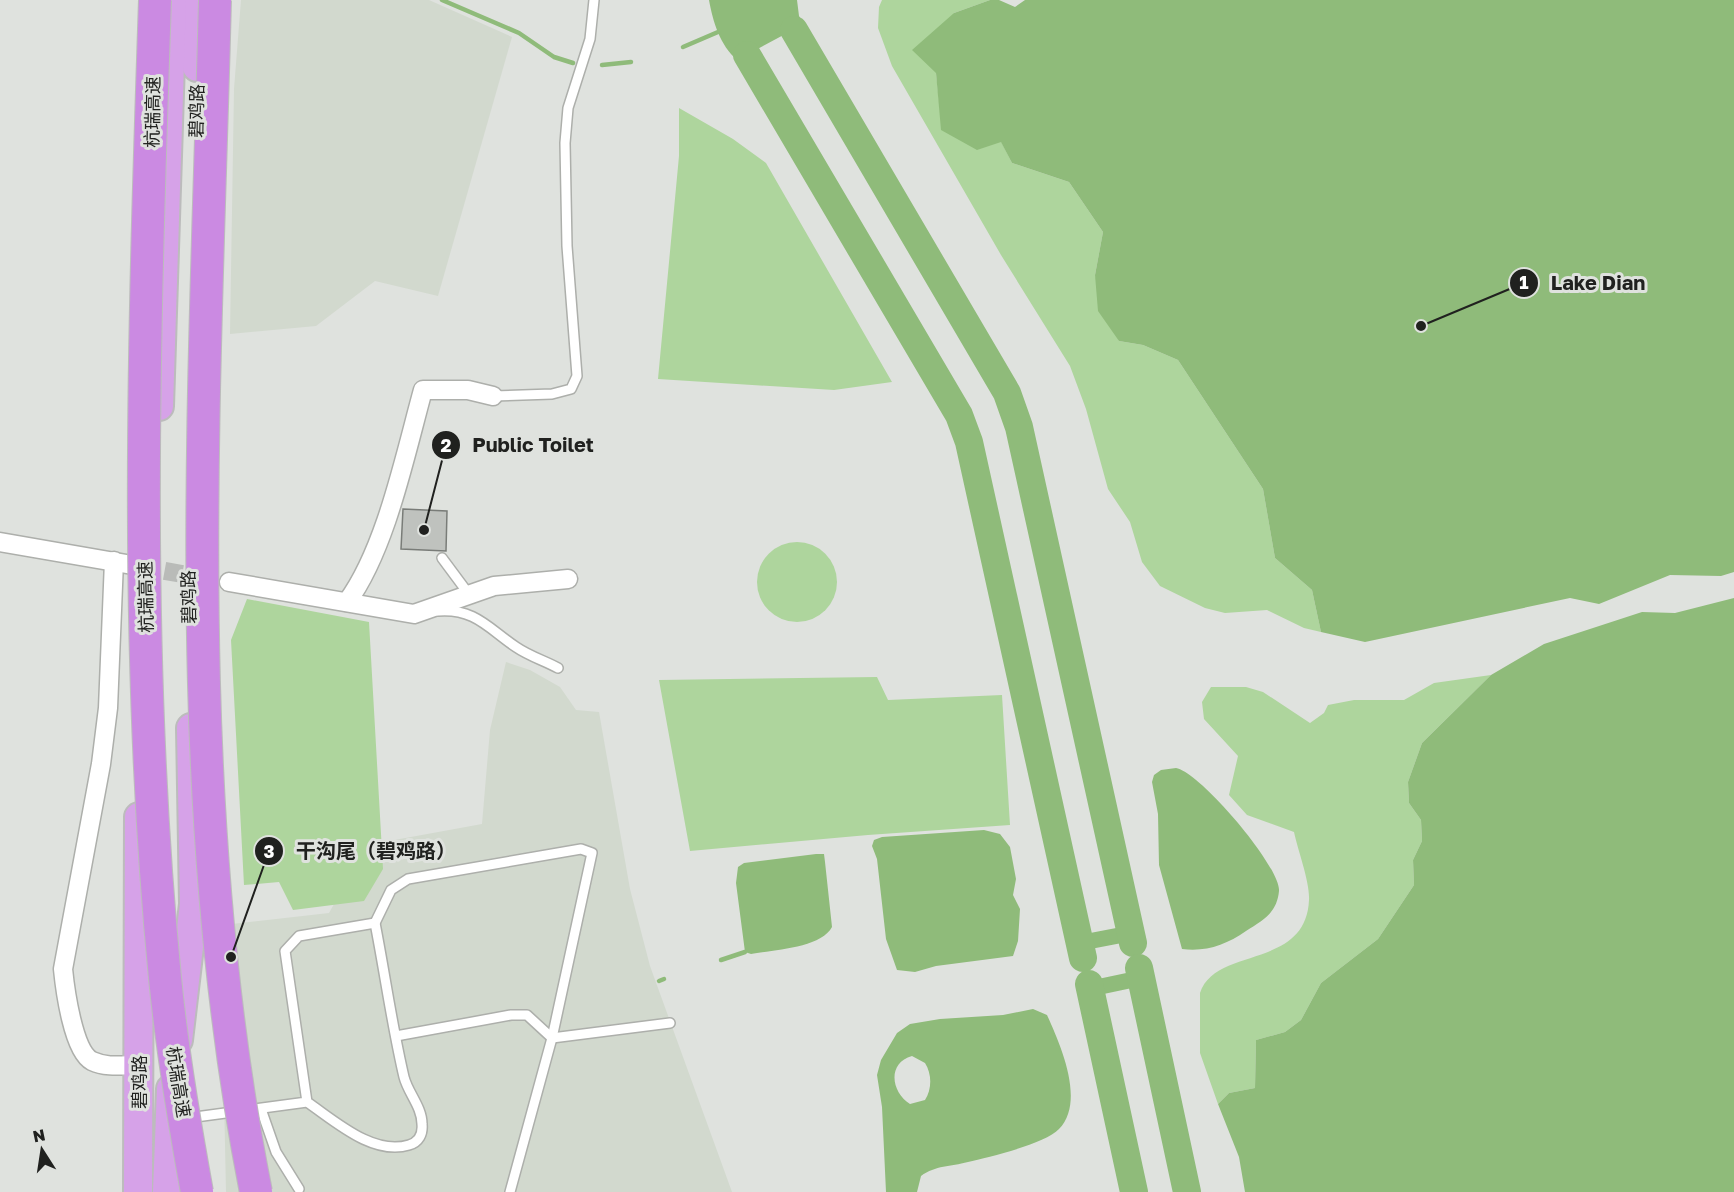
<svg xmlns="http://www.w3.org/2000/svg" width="1734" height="1192" font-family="'Golos Text','Noto Sans SC',sans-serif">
  <rect width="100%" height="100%" fill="#dfe2de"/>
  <!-- built -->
  <g fill="#d2d9ce">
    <path d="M241 0H429L512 37 438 296 375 281 316 326 230 334 234 89Z"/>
    <path d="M506 662 530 670 560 687 576 710 599 712 630 889 650 966 732 1192H226L223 1049 232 924 329 913 367 845 482 824 490 730Z"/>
  </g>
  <!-- green -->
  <g fill="#aed59d">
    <path d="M882 0H990L954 13 936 73 942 130 1001 141 1012 163 1069 182 1103 232 1095 275 1119 341 1143 345 1178 360 1263 489 1275 558 1312 590 1321 632 1304 628 1267 610 1225 613 1205 608 1160 586 1142 562 1130 522 1108 489 1086 409 1070 366 1001 255 892 66 878 28 879 7Z"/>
    <path d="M679 108 733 139 766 163 892 382 834 390 658 379 679 156Z"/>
    <circle cx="797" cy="582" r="40"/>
    <path d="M247 599 369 622 383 869 364 901 293 910 279 882 244 885 231 640Z"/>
    <path d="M1491 675 1422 743 1408 782 1409 803 1421 820 1422 841 1413 860 1414 885 1378 939 1321 983 1301 1020 1285 1032 1256 1040 1255 1088 1229 1093 1218 1104 1200 1053V993C1215 946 1306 970 1309 900 1310 882 1298 851 1294 832L1247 815 1229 795 1238 756 1204 719 1202 702 1211 687H1246L1263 692 1310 723 1324 713 1328 705 1354 700H1404L1434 683Z"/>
    <path d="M877 677 888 700 1002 695 1010 825 868 835 690 851 659 680Z"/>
  </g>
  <!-- water -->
  <g fill="#8fbb7a" fill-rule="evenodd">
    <path d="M709 0H797L799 16 804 24 737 60C720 45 713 22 709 0Z"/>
    <path d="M990 0H999L1015 7 1025 0H1734V572L1721 576 1670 575 1599 604 1570 598 1365 642 1321 632 1312 590 1275 558 1263 489 1178 360 1143 345 1119 341 1098 311 1095 275 1103 232 1069 182 1012 163 1001 142 977 150 941 130 936 73 912 50 954 13Z"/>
    <path d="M1734 598V1192H1245L1239 1157 1218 1104 1229 1093 1255 1088 1256 1040 1285 1032 1301 1020 1321 983 1378 939 1414 885 1413 860 1422 841 1421 820 1409 803 1408 782 1422 743 1491 675 1544 644 1642 612 1675 613Z"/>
    <path d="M1176 768C1200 772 1281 867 1279 891 1277 913 1263 920 1246 931 1226 945 1206 952 1182 949L1159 865 1158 814 1152 782 1154 775 1161 770Z"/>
    <path d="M984 830 1000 834 1010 847 1016 879 1013 895 1020 909 1018 941 1013 956 936 966 915 972 897 970 886 939 877 859 872 846 874 840 882 837Z"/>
    <path d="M816 854H824L825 862 832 927C821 948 773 950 751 954L745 952 736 883 738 867 744 863Z"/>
    <path d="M1033 1009 1047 1015C1060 1044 1086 1101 1059 1129 1045 1144 989 1157 968 1162 950 1167 936 1165 921 1176L917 1192H886L882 1107 877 1075 881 1060 897 1033 910 1024 940 1019 1003 1015ZM912 1056 925 1063C932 1074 932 1089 925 1100L910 1104C891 1092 887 1063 912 1056Z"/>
  </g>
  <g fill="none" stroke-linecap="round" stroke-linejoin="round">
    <!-- stream -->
    <g stroke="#8fbb7a" stroke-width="4.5">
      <path d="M442 0 519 33 554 57 573 63"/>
      <path d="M683 47 718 32"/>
      <path d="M602 65 631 62"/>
      <path d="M721 960 745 952"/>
      <path d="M659 981 664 979"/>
    </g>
    <!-- canal -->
    <g stroke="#8fbb7a" stroke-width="16">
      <path d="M1080 943 1132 933"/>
      <path d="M1089 989 1141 978"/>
    </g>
    <!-- river -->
    <g stroke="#8fbb7a" stroke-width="28">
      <path d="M794 30 1007 393 1019 427 1133 943"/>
      <path d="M747 55 959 415 969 442 1083 958"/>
      <path d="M1139 968 1187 1192"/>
      <path d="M1089 984 1134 1192"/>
    </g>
  </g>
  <!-- building -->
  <path fill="#bfc2be" stroke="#797c78" stroke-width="1.5" d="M403 509 447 511 446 551 401 549Z"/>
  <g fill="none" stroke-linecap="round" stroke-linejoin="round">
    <!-- minor-tunnel -->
    <path stroke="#b9bbb8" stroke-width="18" stroke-dasharray="18 9" stroke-linecap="butt" d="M138 566 210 579"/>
    <defs>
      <g id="service">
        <path d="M493 396 552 394 571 389 577 376 567 246 565 143 568 108 590 39 594 0"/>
        <path d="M442 558 468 593"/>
        <path d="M438 611C475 608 489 629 516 647 529 656 545 661 558 668"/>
        <path d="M375 923 391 890 408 879 581 849 592 853 552 1038 510 1192"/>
        <path d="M396 1036 511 1015H527L552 1038 670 1023"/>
        <path d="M261 1109 276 1152 299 1189"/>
        <path d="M188 1118 307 1102 285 951 299 936 375 923C385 974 392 1026 404 1077 408 1093 422 1107 422 1124 423 1134 419 1142 409 1145 373 1156 335 1121 307 1102"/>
      </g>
      <g id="minor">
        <path d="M0 542 138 566"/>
        <path d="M114 561 108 708 101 764 63 969C65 989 73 1051 92 1061 107 1068 123 1065 139 1065"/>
        <path d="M229 582 414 614 494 586 568 579"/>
        <path d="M347 602C386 549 405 455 423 390H468L493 396"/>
      </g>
      <g id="trunk">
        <path d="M197 67 199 0"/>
        <path d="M159 406 172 0"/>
        <path d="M178 1040 194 904 191 728"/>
        <path d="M138 1192 139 817"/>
        <path d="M167 1192 171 1089"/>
      </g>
    </defs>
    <!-- service casing -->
    <use href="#service" stroke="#adafab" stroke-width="12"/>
    <!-- minor casing -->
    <use href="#minor" stroke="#adafab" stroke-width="21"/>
    <!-- trunk casing -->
    <use href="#trunk" stroke="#bcbcbc" stroke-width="32"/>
    <!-- service -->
    <use href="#service" stroke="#fff" stroke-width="9"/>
    <!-- minor -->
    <use href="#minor" stroke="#fff" stroke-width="18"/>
    <!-- trunk -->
    <use href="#trunk" stroke="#d6a2e8" stroke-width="28"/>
    <defs>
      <g id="motorway-bridge">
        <path d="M155 0C144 326 133 653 165 978 172 1050 184 1121 197 1192"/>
        <path d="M215 0C205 396 178 801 256 1192"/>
      </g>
    </defs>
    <!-- motorway-bridge casing -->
    <use href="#motorway-bridge" stroke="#bcbcbc" stroke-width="34" stroke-linecap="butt"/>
    <!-- motorway-bridge -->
    <use href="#motorway-bridge" stroke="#cb8ae2" stroke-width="32"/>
  </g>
  <g text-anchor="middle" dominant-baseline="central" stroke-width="6" stroke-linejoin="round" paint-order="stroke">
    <!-- street labels -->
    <g font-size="18" fill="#20211f" stroke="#dfe2de">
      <text transform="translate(196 111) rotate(-89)">碧鸡路</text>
      <text transform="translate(152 112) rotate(-89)">杭瑞高速</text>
      <text transform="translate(145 597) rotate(-91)">杭瑞高速</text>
      <text transform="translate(188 597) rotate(-91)">碧鸡路</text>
      <text transform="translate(139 1082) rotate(-90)">碧鸡路</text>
      <text transform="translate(179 1082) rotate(81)">杭瑞高速</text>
    </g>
  </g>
  <!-- callouts -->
  <path fill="none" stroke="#20211f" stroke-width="2" d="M1421 326L1524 283M424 530L446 445M231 957L269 851"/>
  <g fill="#20211f" stroke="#dfe2de" stroke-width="2">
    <circle cx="1421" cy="326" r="6"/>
    <circle cx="424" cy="530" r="6"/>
    <circle cx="231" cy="957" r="6"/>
    <circle cx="1524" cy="283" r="15"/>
    <circle cx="446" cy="445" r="15"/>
    <circle cx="269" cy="851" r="15"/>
  </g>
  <g font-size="18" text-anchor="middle" font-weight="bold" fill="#fff">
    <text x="1524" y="289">1</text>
    <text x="446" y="452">2</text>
    <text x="269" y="858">3</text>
  </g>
  <g font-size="20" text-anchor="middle" font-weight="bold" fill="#20211f" stroke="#dfe2de" stroke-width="6" stroke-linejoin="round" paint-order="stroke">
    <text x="1598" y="290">Lake Dian</text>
    <text x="533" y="452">Public Toilet</text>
    <text x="376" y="858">干沟尾（碧鸡路）</text>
  </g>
  <!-- north arrow -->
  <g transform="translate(42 1150) rotate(348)" stroke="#dfe2de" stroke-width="4.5" paint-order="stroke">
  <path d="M0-4.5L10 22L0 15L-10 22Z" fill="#20211f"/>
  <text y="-9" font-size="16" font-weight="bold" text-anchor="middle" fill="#20211f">N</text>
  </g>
</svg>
